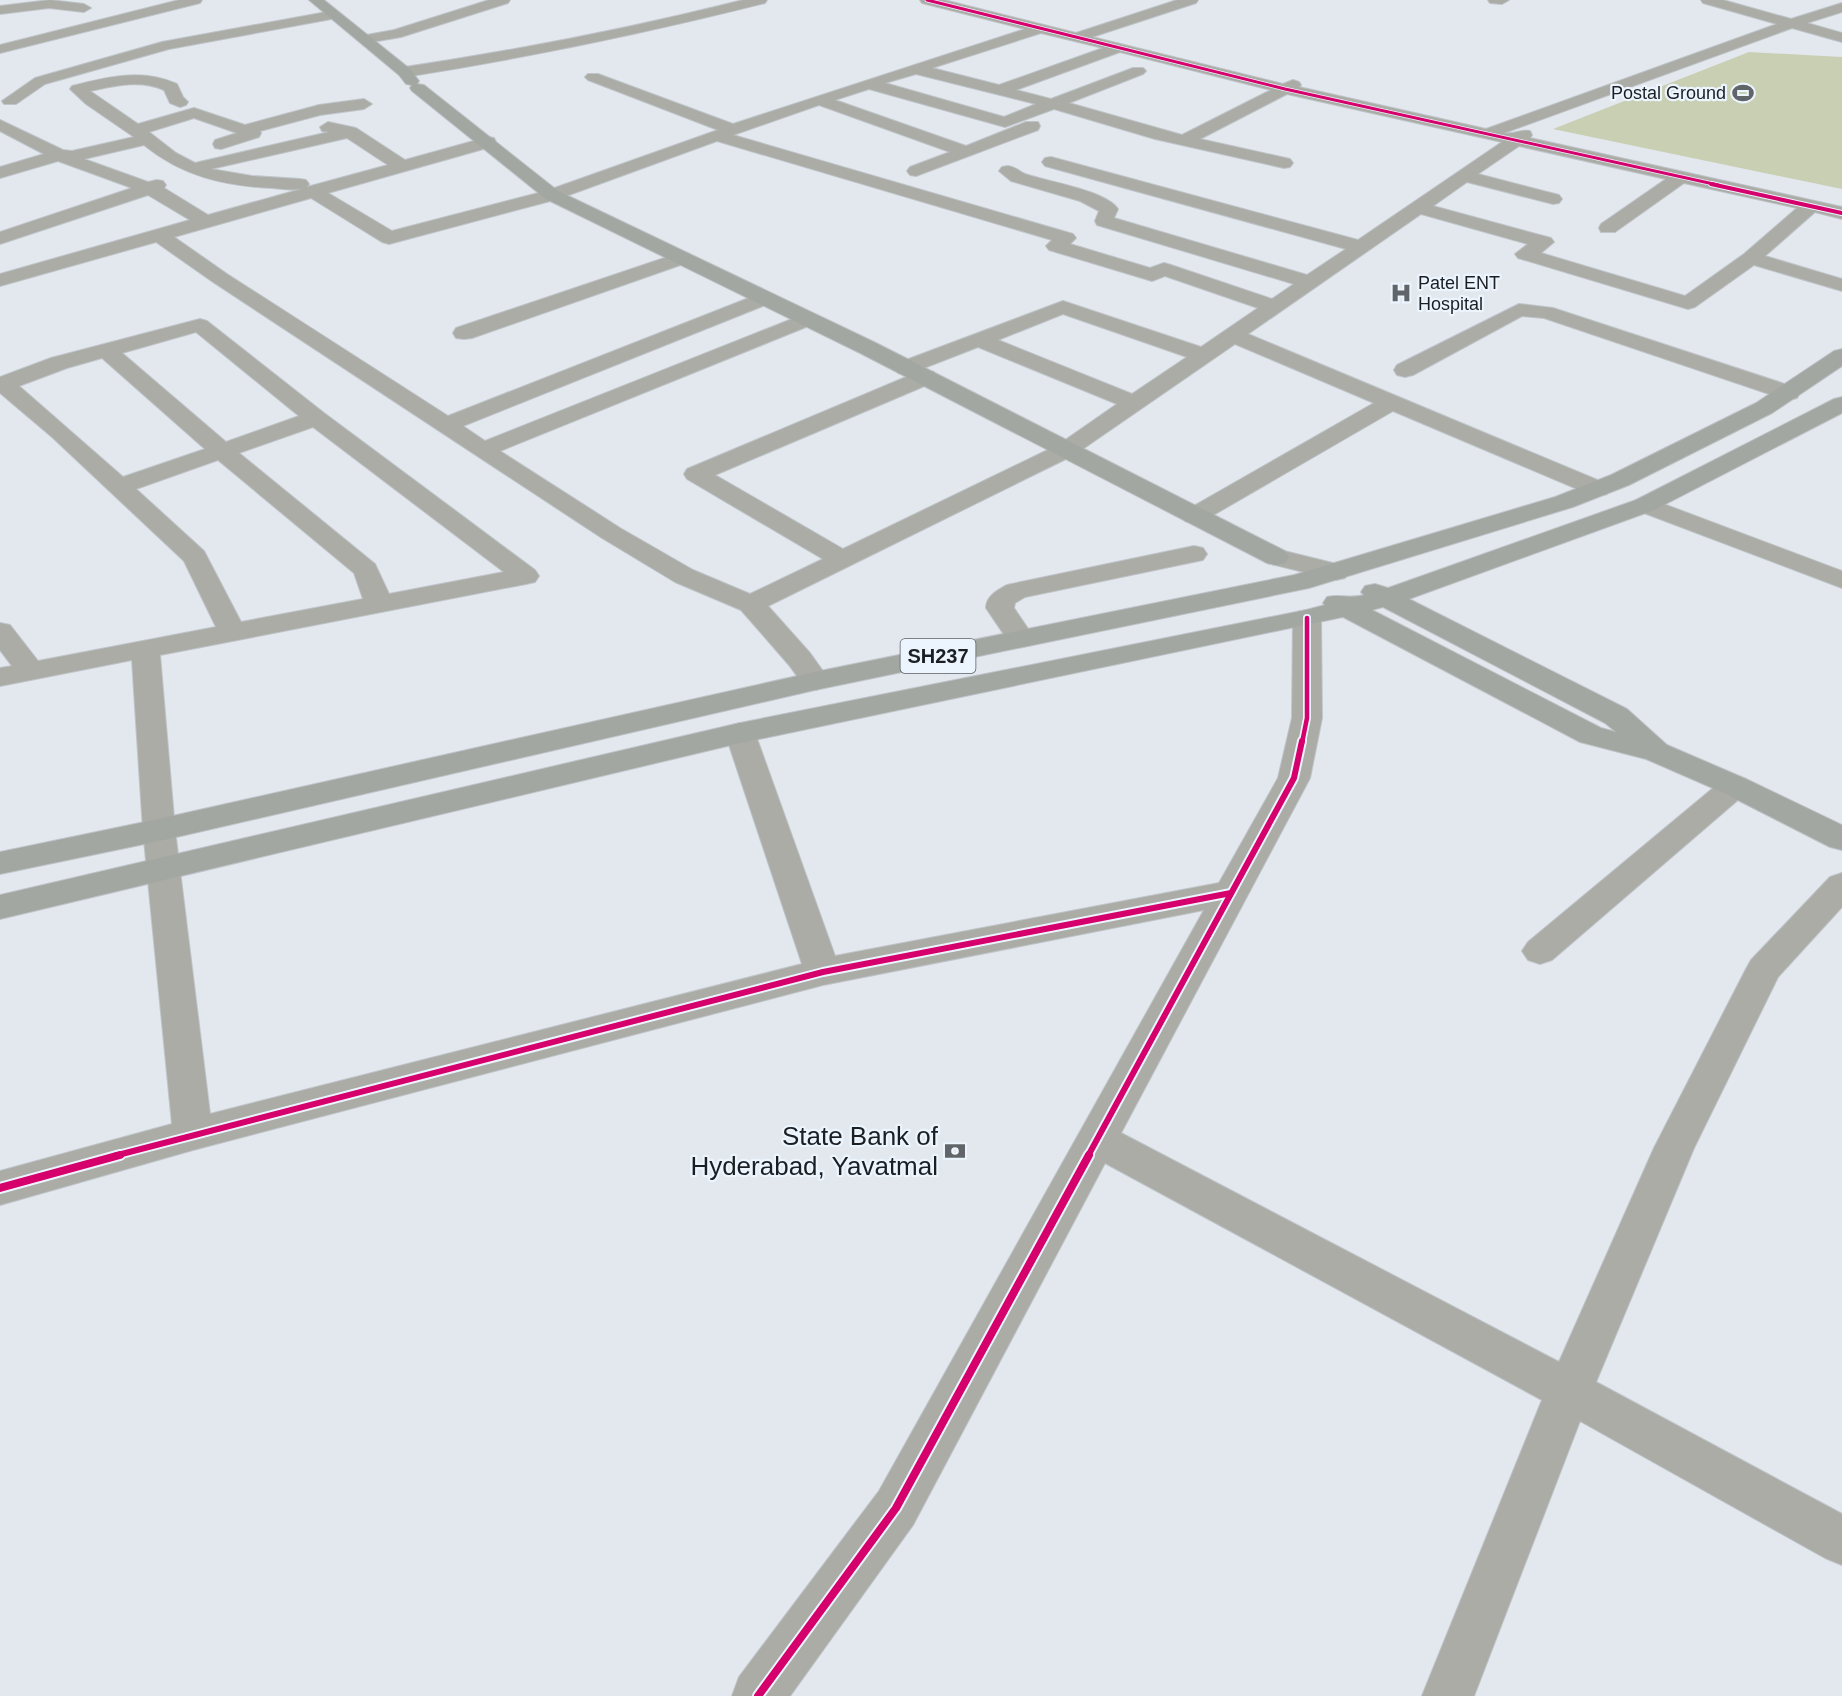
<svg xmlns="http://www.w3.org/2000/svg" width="1842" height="1696" font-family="Helvetica,sans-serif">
  <rect width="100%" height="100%" fill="#e2e8ee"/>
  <!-- green -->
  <path fill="#c9cfb3" d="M1749 52 1842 57V189L1553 129Z"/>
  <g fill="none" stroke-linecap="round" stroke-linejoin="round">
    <defs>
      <g id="minor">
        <path d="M50 0 84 4 91 8 84 12 49 8 0 14V6Z"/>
        <path d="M179 0H202L200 3 0 53V45Z"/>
        <path d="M489 0H510L508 3 401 37 366 43 359 39 361 36 394 30Z"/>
        <path d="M743 0H767L765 3C646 33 526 58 405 77L397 72 405 67C519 50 632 28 743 0Z"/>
        <path d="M920 0H944L1076 33 1177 0H1198L1196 3 1092 37 1283 84 1293 80 1299 82 1301 85 1299 87 1486 129 1777 24 1703 3 1701 0H1723L1791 19 1842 3V12L1807 23 1842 33V42L1792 28 1504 133C1514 135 1520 129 1530 131L1532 135 1530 138 1842 207V219L1815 212 1765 256 1842 279V291L1754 265 1695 307 1688 309 1518 258 1515 254 1528 244 1421 214 1248 334 1607 484 1610 489 1607 494 1598 496 1589 494 1393 411 1203 521 1194 524 1185 521 1181 516 1185 511 1374 403 1235 344 1074 455 768 606 810 653 830 681 825 687 815 690 805 687 789 665 741 610 675 582 602 538 213 282 156 242 0 286V274L190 220 148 195 0 244V232L132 188 58 161 0 178V167L44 154 0 131V120L63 150 72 151 134 137 86 104 70 89 72 86C107 77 142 68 177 84L183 97 188 102 186 105 180 107 170 103 164 90C140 79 114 86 90 91L138 124 194 108 245 125 319 105 364 99 372 104 364 109 320 115 260 131 261 133 259 137 221 149 215 148 213 144 215 140 237 133 194 118 149 132 176 153 195 163 329 132 322 131 320 127 328 122 356 128 405 160 488 137 494 138 496 142 494 146 328 193 392 231 546 191 718 130 588 80 585 77 588 74H598L733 124 1025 29 922 3ZM1041 33 1103 48 999 85 932 68ZM1120 52 1271 90 1182 135 1069 103 1143 74 1146 71 1143 68H1133L1051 99 1016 90ZM916 74 1036 104 1004 117 885 83ZM869 89 1005 127 1054 109 1155 139 1284 168 1290 167 1293 163 1290 159 1200 139 1287 94 1502 142 1358 240 1051 157 1045 158 1042 162 1045 166 1346 249 1307 275 1114 218 1118 209C1105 190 1048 182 1025 174 1019 171 1015 167 1008 166L1002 167 999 171 1011 181 1080 201 1099 211 1095 221 1097 225 1294 284 1272 299 1171 265 1164 263 1150 268 1070 244 1076 238 1073 234 733 135 819 105 950 152 910 167 907 171 910 175 916 176 1038 130 1040 126 1038 122H1026L966 146 835 100ZM347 138 388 165 307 187 309 184 306 180 300 179 252 176 211 169ZM717 141 1052 240 1046 246 1049 250 1152 281 1165 276 1258 308 1201 347 1063 301 898 363 895 368 898 373 906 375 978 347 1117 404 1058 445 843 549 715 475 934 382 937 377 934 372 926 370 918 372 687 469 684 474 687 479 823 559 750 594 693 570 620 528 500 451 816 323 819 319 816 315 809 313 802 315 485 441 463 426 773 302 776 298 773 294H759L448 416 227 274 174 237 311 198 382 242 389 244 558 199ZM144 145C182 176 224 186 273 188 283 189 295 191 305 188L208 215 164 188 166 185 163 181 157 180 148 182 84 159ZM1519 146 1666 179 1601 224 1599 228 1601 232H1615L1684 183 1797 208 1744 254 1685 296 1541 253 1554 242 1551 238 1433 206 1467 182 1553 204 1559 203 1562 199 1559 195 1478 174ZM1063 314 1187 357 1132 394 998 340Z"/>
        <path d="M1488 0H1509L1502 4 1490 3Z"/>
        <path d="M332 11 337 12 339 15 337 18 169 49 45 84 16 104H4L2 101 35 78 162 42Z"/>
        <path d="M682 252 689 254 692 258 689 262 472 338 464 339 456 338 453 333 456 328Z"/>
        <path d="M1519 304 1553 308 1797 388 1800 393 1797 398 1789 400 1781 398 1544 318 1522 316 1413 375 1405 377 1397 375 1394 370 1397 365Z"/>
        <path d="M200 319 207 321 324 413 535 570 539 576 535 582 526 584 160 655 175 830 210 1114 802 964 725 733 729 726 740 723 751 726 755 733 835 956 1219 883 1278 778 1292 718 1293 618 1297 612 1307 610 1317 612 1321 618 1322 718 1310 778 1121 1133 1559 1362 1654 1148 1746 969 1751 960 1830 877 1842 873V907L1778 977 1694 1148 1596 1382 1842 1514V1565L1825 1558 1580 1421 1474 1696H1422L1542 1400 1105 1163 913 1525 790 1696H732L739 1677 879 1491 1204 910 823 985 193 1150 0 1205V1171L172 1124 143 830 132 660 0 686V668L12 666 0 650V623L10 625 38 661 216 627 184 561 52 437 0 393V377L51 358ZM196 332 299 416 226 442 122 353ZM102 358 205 449 123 477 19 386 67 368ZM313 427 504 572 389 594 375 564 239 453ZM218 460 354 573 363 599 241 622 204 551 136 489Z"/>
        <path d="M1645 497 1842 571V588L1636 510 1632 505 1636 500Z"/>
        <path d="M1194 546 1203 548 1207 554 1203 560 1025 597 1015 603 1014 608 1035 639 1031 645 1021 647 1011 645 986 608C986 596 998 590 1007 585Z"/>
        <path d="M1276 549 1345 566 1349 572 1345 578 1336 580 1267 563 1263 557 1267 551Z"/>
        <path d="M1735 776 1746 779 1751 786 1746 793 1552 960 1540 964 1528 960 1522 951 1528 942 1724 779Z"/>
      </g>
      <g id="major">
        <path d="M309 0H324L410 69 419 81 417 84 424 85 558 191 876 343 1285 551 1289 557 1285 563 1276 565 1267 563 860 353 546 199 412 91 410 88 412 85 406 84 399 75Z"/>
        <path d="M1842 349V366L1772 413 1629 485 1573 507 1309 588 815 690 159 841 0 874V852L159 819 815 672 1294 575 1555 497 1611 475 1756 403 1834 351Z"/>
        <path d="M1842 397V413L1654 510 1409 599 1627 709 1667 745 1746 779 1842 825V850L1830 847 1724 793 1646 759 1580 742 1343 617 740 743 0 919V895L740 723 1306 610 1325 605 1323 603 1327 597C1340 594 1350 599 1364 595L1361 592 1365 586 1375 584 1388 588 1636 500 1834 399ZM1383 607 1605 723 1616 732 1601 728 1372 610Z"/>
      </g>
    </defs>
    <!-- minor casing -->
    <use href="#minor" stroke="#bfc4c9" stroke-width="2"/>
    <!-- major casing -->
    <use href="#major" stroke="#bfc4c9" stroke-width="2"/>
    <!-- minor -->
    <use href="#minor" fill="#aaaca5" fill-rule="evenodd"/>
    <!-- major -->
    <use href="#major" fill="#a3a7a1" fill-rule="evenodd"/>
    <defs>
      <path id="cycleway-far4" d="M927 0 1285 89 1718 185"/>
      <path id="cycleway-far3" d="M1711 184 1842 213"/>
      <path id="cycleway-far2" d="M1302 743 1307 718V618"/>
      <g id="cycleway-far1">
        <path d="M114 1156 823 972 1231 893"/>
        <path d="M1088 1156 1294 778 1302 741"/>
      </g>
      <g id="cycleway">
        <path d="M0 1188 120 1155"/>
        <path d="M758 1696 896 1508 1089 1155"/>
      </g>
    </defs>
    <!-- cycleway-far4 casing -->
    <use href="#cycleway-far4" stroke="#ecf4fe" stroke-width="4.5"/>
    <!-- cycleway-far3 casing -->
    <use href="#cycleway-far3" stroke="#ecf4fe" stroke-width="6"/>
    <!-- cycleway-far2 casing -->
    <use href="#cycleway-far2" stroke="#ecf4fe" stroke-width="8"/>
    <!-- cycleway-far1 casing -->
    <use href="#cycleway-far1" stroke="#ecf4fe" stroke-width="10"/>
    <!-- cycleway casing -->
    <use href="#cycleway" stroke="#ecf4fe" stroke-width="12"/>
    <!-- cycleway-far4 -->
    <use href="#cycleway-far4" stroke="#d6006c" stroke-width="3"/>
    <!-- cycleway-far3 -->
    <use href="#cycleway-far3" stroke="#d6006c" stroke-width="4"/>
    <!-- cycleway-far2 -->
    <use href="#cycleway-far2" stroke="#d6006c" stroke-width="4.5"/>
    <!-- cycleway-far1 -->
    <use href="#cycleway-far1" stroke="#d6006c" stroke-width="6"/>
    <!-- cycleway -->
    <use href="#cycleway" stroke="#d6006c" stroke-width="8"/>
  </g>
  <!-- icons -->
  <defs>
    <symbol id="stadium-bare" viewBox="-9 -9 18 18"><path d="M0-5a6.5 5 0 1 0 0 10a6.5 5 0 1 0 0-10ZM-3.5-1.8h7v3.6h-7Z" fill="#61656a" stroke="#ecf4fe" stroke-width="2.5" paint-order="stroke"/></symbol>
    <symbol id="hospital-bare" viewBox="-9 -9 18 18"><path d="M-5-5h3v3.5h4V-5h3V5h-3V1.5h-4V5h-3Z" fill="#61656a" stroke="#ecf4fe" stroke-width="2.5" paint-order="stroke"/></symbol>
    <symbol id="bank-bare" viewBox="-9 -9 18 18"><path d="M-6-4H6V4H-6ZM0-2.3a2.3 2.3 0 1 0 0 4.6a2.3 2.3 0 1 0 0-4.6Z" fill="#61656a" stroke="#ecf4fe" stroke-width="2.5" paint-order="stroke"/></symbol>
  </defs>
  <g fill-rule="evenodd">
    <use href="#stadium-bare" x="1728" y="78" width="30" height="30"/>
    <use href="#hospital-bare" x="1386" y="278" width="30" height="30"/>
    <use href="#bank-bare" x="940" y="1136" width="30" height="30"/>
  </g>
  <g text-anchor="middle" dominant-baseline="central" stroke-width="4.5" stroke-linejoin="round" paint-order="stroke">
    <!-- far-poi labels -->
    <g font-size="18" fill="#1b1f23" stroke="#ecf4fe" text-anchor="end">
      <text x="1726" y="93">Postal Ground</text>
      <text x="1418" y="283" text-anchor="start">Patel ENT<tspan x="1418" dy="21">Hospital</tspan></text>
    </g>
    <!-- shield labels -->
    <rect fill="#ecf4fe" stroke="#5a5f65" stroke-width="1.5" x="900.5" y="639" width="75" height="34" rx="4.5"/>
    <g font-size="20" font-weight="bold" fill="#1b1f23">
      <text x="938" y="656">SH237</text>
    </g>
    <!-- near-poi labels -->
    <g font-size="26" fill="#1b1f23" stroke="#ecf4fe" text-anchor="end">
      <text x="938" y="1136">State Bank of<tspan x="938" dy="30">Hyderabad, Yavatmal</tspan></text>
    </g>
  </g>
</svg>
